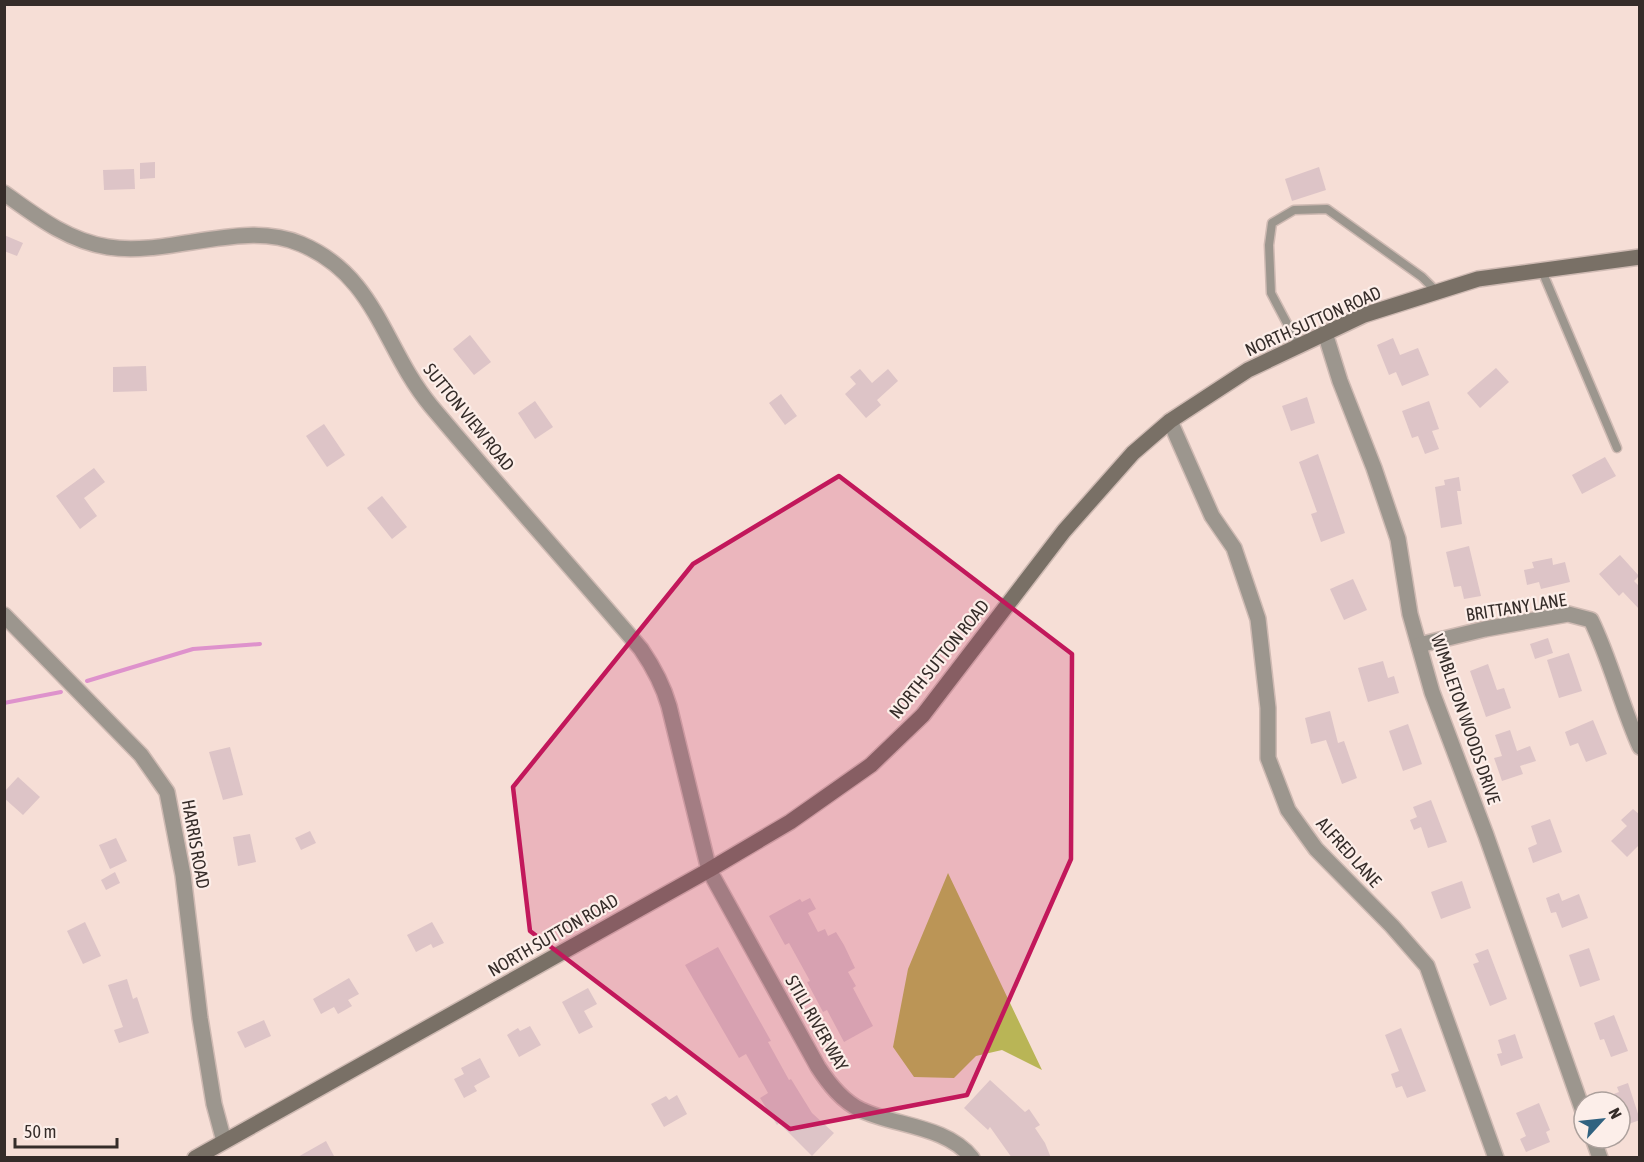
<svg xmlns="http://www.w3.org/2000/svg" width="1644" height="1162" font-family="'Asap Condensed',sans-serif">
  <rect width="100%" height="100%" fill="#f6ded6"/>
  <!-- forest -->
  <path fill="#b9b556" d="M948 873 1042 1070 1002 1050 976 1056 954 1078 914 1077 893 1047 908 969Z"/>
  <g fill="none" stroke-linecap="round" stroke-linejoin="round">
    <!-- stream -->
    <g stroke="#de92cc" stroke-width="4">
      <path d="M87 681 193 649 260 644"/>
      <path d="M4 703 61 692"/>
    </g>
  </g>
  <!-- building -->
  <g fill="#ddc4c7">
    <path d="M155 162V178L140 179V163Z"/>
    <path d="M1319 167 1326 190 1292 201 1285 179Z"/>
    <path d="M134 169 135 189 104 190 103 170Z"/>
    <path d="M4 235 23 243 17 256 4 251Z"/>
    <path d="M470 335 491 362 474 375 453 349Z"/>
    <path d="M1393 338 1400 355 1418 348 1429 375 1402 386 1396 372 1389 375 1377 345Z"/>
    <path d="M146 366 147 391 113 392V367Z"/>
    <path d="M1496 368 1509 382 1480 408 1467 393Z"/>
    <path d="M860 369 872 383 888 369 898 381 877 400 881 405 866 418 845 394 856 384 850 377Z"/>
    <path d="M781 394 797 416 785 425 769 403Z"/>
    <path d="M1307 397 1315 423 1291 431 1282 406Z"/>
    <path d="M535 401 553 427 535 439 518 413Z"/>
    <path d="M1429 401 1439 429 1432 431 1439 449 1425 454 1418 436 1412 438 1402 411Z"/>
    <path d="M324 424 345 455 327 467 306 436Z"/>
    <path d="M1318 454 1345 533 1321 542 1311 514 1317 512 1299 462Z"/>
    <path d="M1605 457 1616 476 1582 494 1572 475Z"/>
    <path d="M94 468 105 482 84 498 97 516 80 529 56 496Z"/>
    <path d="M1459 477 1461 491H1457L1462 524 1441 528 1435 487 1445 485 1444 480Z"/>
    <path d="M382 496 407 527 392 539 367 508Z"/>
    <path d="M1469 546 1481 596 1464 599 1461 586 1454 587 1446 552Z"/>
    <path d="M1620 555 1639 576 1634 581 1640 587V610L1623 592 1619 596 1599 574Z"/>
    <path d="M1552 558 1553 565 1565 562 1570 582 1541 589 1539 582 1527 585 1524 570 1534 568 1532 562Z"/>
    <path d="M1353 579 1367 610 1344 620 1330 589Z"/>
    <path d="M1548 638 1553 653 1535 659 1530 644Z"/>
    <path d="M1569 653 1582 691 1559 698 1547 660Z"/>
    <path d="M1383 661 1388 678 1394 676 1399 693 1368 702 1358 668Z"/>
    <path d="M1488 664 1497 690 1504 688 1511 708 1486 717 1470 671Z"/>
    <path d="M1330 711 1338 743 1344 741 1357 778 1342 784 1326 740 1311 744 1305 718Z"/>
    <path d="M1593 720 1607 754 1586 762 1578 743 1570 746 1565 732Z"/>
    <path d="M1408 724 1422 764 1403 771 1389 731Z"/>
    <path d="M1510 730 1517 751 1530 746 1536 761 1520 766 1523 774 1502 781 1494 758 1502 756 1495 735Z"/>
    <path d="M230 747 243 795 223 800 209 752Z"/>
    <path d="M18 777 40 797 23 815 4 798V792Z"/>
    <path d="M1431 800 1447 842 1428 848 1421 827 1414 830 1410 820 1417 817 1413 807Z"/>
    <path d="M1633 809 1640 815V844L1627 857 1611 841 1627 826 1621 820Z"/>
    <path d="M1550 819 1562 852 1533 863 1528 848 1537 844 1531 826Z"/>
    <path d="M310 831 316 843 301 850 295 838Z"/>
    <path d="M250 834 256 862 238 866 233 837Z"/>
    <path d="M116 838 127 861 110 869 99 845Z"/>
    <path d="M115 872 120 883 106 890 101 880Z"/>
    <path d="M1462 881 1471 908 1441 919 1431 892Z"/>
    <path d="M1559 893 1562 901 1579 894 1588 918 1562 928 1556 912 1551 913 1546 898Z"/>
    <path d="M810 898 816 909 808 913 818 932 825 929 828 936 836 932 844 945 855 968 848 972 856 986 853 988 873 1026 844 1042 827 1010 823 1012 807 982 810 981 789 943 785 945 769 916 800 899 802 902Z"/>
    <path d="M85 922 101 956 83 964 67 931Z"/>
    <path d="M432 922 444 943 433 948 431 944 416 952 407 935Z"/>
    <path d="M718 947 771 1041 768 1042 789 1080 791 1079 812 1113 834 1133 812 1156 779 1123 777 1125 760 1098 768 1093 746 1054 739 1058 685 965Z"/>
    <path d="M1589 948 1600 980 1580 987 1569 955Z"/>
    <path d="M1488 949 1507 999 1490 1006 1473 964 1479 962 1475 954Z"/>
    <path d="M349 978 359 994 348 1000 352 1006 338 1014 334 1007 321 1014 313 999Z"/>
    <path d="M127 979 133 999 137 997 149 1033 119 1043 114 1030 123 1027 108 985Z"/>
    <path d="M588 988 597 1004 584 1011 593 1027 579 1034 562 1002Z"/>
    <path d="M1614 1015 1628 1051 1611 1057 1604 1039 1600 1040 1594 1023Z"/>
    <path d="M264 1020 271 1036 245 1048 237 1032Z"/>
    <path d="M530 1026 541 1045 519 1057 507 1035 518 1028 520 1031Z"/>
    <path d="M1401 1028 1426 1091 1407 1098 1402 1086 1396 1088 1391 1074 1399 1071 1385 1035Z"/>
    <path d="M1515 1034 1523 1058 1501 1066 1497 1054 1502 1053 1498 1040Z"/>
    <path d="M480 1058 490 1077 474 1086 477 1091 464 1098 454 1079 464 1074 461 1068Z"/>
    <path d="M990 1080 1025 1112 1029 1109 1040 1125 1035 1128 1045 1143 1051 1158H1012L990 1127 988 1130 964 1108Z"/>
    <path d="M1628 1083 1640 1120 1620 1127V1102L1595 1101 1619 1092 1617 1087Z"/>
    <path d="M677 1095 687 1114 664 1127 651 1104 666 1096 669 1100Z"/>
    <path d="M1539 1103 1550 1130 1546 1132 1550 1142 1526 1152 1520 1139 1526 1136 1516 1113Z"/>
    <path d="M326 1141 335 1158H296Z"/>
  </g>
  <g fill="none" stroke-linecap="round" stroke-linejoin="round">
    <defs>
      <g id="lane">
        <path d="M1542 271 1617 448"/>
        <path d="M1299 346 1271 293 1269 245 1272 223 1294 210 1327 209 1422 277 1437 292"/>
      </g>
      <g id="street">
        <path d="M4 193C36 216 68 241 108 247 169 257 242 219 301 244 377 276 383 348 431 406 500 488 572 568 641 649 654 668 663 685 669 706L709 870 818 1067C829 1084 842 1101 861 1110 895 1126 947 1126 972 1158"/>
        <path d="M1325 333 1340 381 1374 468 1398 539 1410 614 1432 692 1486 835 1584 1114"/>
        <path d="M1170 421 1212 516 1234 548 1258 619 1268 708V758L1288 810 1316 849 1392 926 1427 966 1496 1158"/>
        <path d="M4 615 141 755 167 792 183 875 200 1018 214 1104 224 1141"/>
        <path d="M1419 645 1485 629 1568 614 1591 620C1611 661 1621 705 1640 747"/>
        <path d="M1593 1138 1600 1158"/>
      </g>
      <path id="secondary" d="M195 1158 709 870 790 822 871 765 923 715 1064 531 1133 453 1170 421 1248 370 1364 315 1478 279 1640 257"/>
    </defs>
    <!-- lane casing -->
    <use href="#lane" stroke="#cfbab3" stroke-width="11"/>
    <!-- street casing -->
    <use href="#street" stroke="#cfbab3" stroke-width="18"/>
    <!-- secondary casing -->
    <use href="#secondary" stroke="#cfbab3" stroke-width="18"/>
    <!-- lane -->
    <use href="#lane" stroke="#9c968e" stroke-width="8"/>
    <!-- street -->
    <use href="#street" stroke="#9c968e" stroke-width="15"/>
    <!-- secondary -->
    <use href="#secondary" stroke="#797066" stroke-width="15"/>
  </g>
  <!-- marked area -->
  <path fill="#c2185b" fill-opacity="0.2" stroke="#c2185b" stroke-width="4.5" stroke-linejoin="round" d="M839 476 1072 654 1071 859 967 1095 790 1129 530 931 513 787 693 564Z"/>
  <g text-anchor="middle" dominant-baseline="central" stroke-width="4.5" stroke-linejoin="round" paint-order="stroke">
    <!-- street labels -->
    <g font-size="18" fill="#352c29" stroke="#fceee9">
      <text transform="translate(1313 321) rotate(-24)">NORTH SUTTON ROAD</text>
      <text transform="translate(469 417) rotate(51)">SUTTON VIEW ROAD</text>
      <text transform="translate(1516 607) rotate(-9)">BRITTANY LANE</text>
      <text transform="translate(939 659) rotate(-51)">NORTH SUTTON ROAD</text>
      <text transform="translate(1466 719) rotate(71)">WIMBLETON WOODS DRIVE</text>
      <text transform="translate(196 844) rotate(80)">HARRIS ROAD</text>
      <text transform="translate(1349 852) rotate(48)">ALFRED LANE</text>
      <text transform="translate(553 935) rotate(-30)">NORTH SUTTON ROAD</text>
      <text transform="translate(817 1023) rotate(60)">STILL RIVER WAY</text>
    </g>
  </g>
  <!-- border -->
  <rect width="1644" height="1162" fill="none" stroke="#352c29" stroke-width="12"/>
  <!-- north arrow -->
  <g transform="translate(1602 1120) rotate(63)"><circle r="28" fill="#fceee9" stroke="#aca09c" stroke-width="1.5"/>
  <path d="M0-4.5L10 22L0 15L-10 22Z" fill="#306280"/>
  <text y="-9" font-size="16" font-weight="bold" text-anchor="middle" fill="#352c29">N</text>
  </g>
  <!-- scale -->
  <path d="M15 1138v9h102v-9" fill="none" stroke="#352c29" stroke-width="3"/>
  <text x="24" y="1138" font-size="18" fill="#352c29" stroke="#fceee9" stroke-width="4.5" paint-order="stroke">50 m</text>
</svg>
